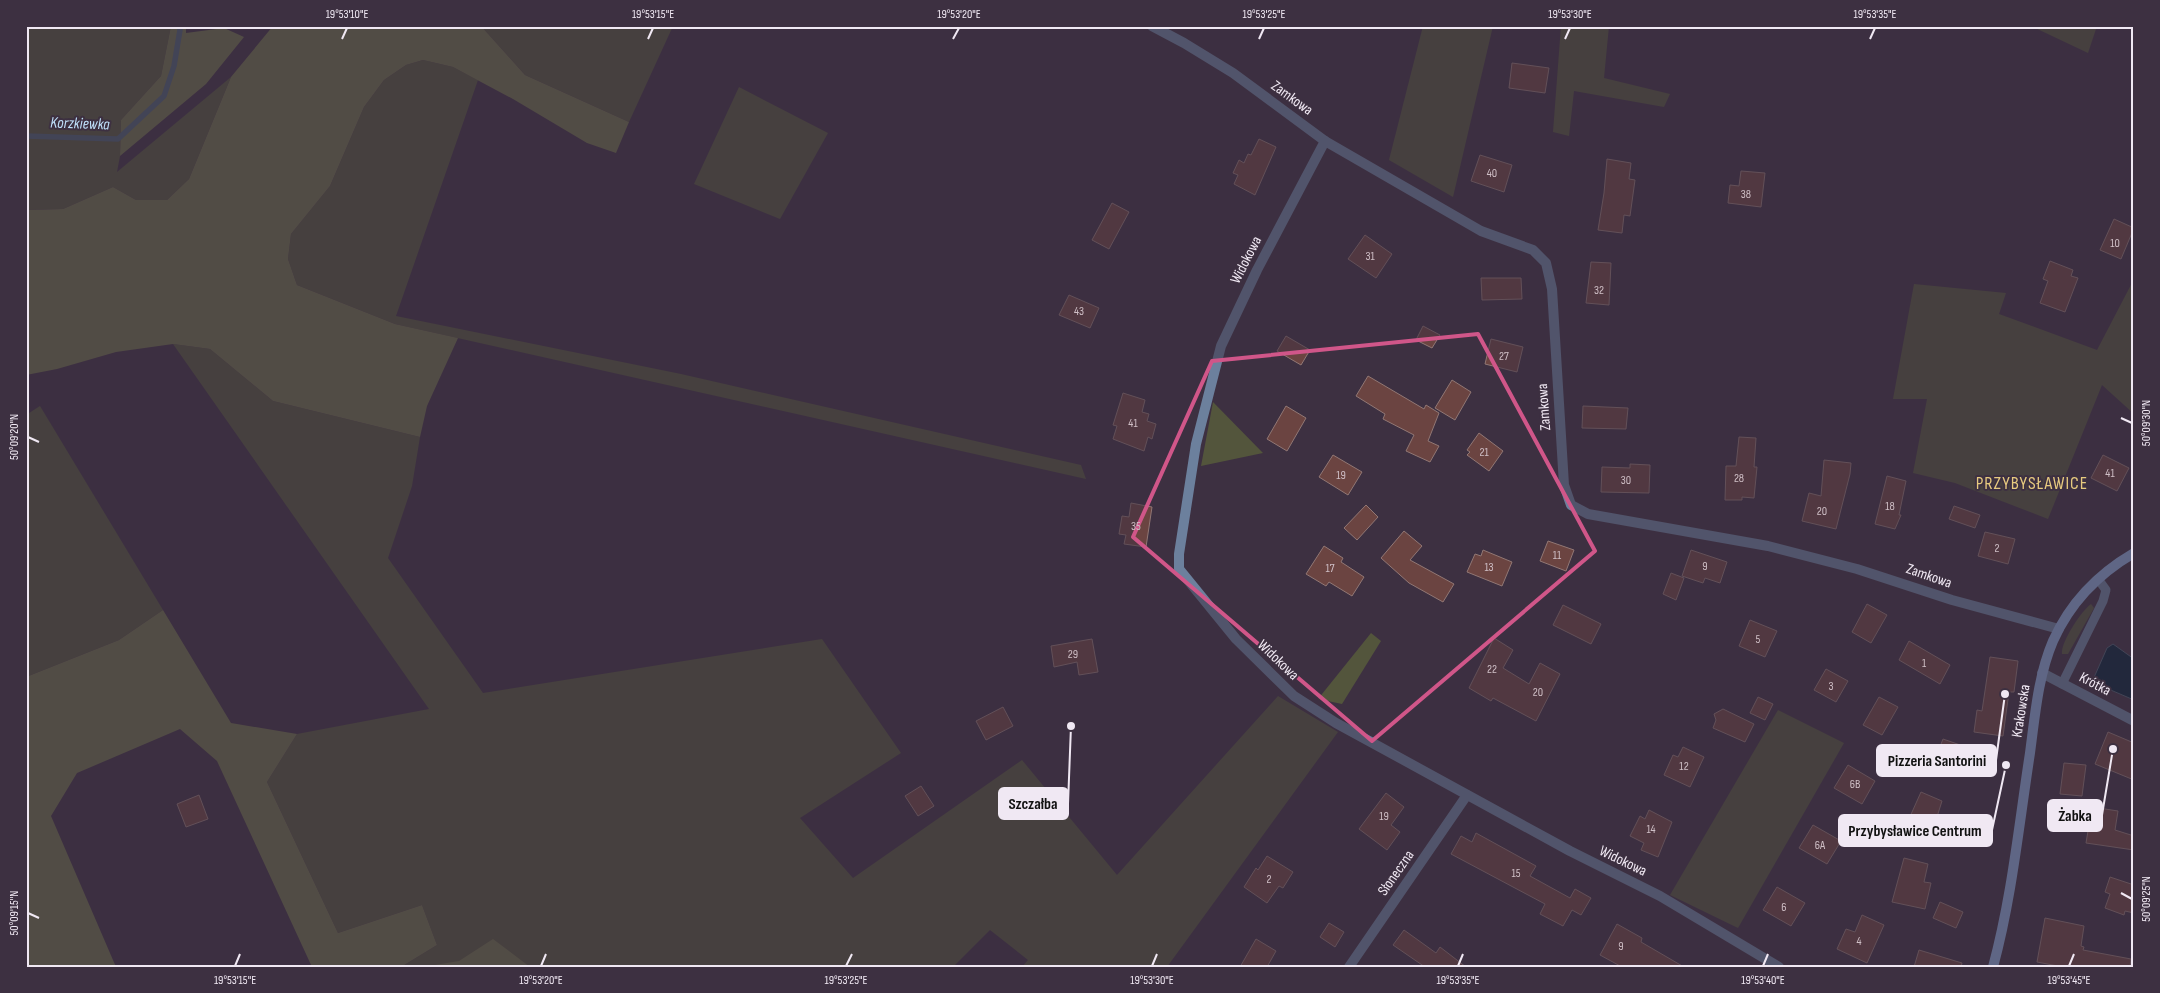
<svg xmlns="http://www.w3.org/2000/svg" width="2160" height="993" font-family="'Sofia Sans Condensed',sans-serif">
  <rect width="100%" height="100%" fill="#3d3041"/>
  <!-- green -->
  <g fill="#53553c">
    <path d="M26 26H171L161 76 121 120 120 156 117 172 231 77 189 179 167 200H136L113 187 63 209 26 210Z"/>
    <path d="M481 26H673L629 122 525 75Z"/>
    <path d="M1423 26H1493L1453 197 1389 160Z"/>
    <path d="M1561 26H1609L1604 78 1670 94 1664 107 1574 91 1569 136 1553 132Z"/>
    <path d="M2031 26H2097L2088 53Z"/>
    <path d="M423 60 453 67 478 80 396 316 681 374 1081 465 1086 479 395 324 297 285 288 259 291 234 330 186 364 107 384 80 406 65Z"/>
    <path d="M739 87 828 133 780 219 694 184Z"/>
    <path d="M2134 279V414L2102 385 2048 519 1955 483 1913 473 1927 399H1893L1914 284 2006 293 1999 314 2097 350Z"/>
    <path d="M173 344 210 349 273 401 420 437 412 486 388 558 483 693 822 639 901 753 800 818 853 878 1022 760 1117 875 1278 696 1338 732 1167 967H1022L1028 960 990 930 953 967H401L437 945 422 905 338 933 267 782 297 734 429 709Z"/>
    <path d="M1213 402 1263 453 1201 466Z"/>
    <path d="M40 406 163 610 119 640 26 677V415Z"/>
    <path d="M2091 604 2094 608 2068 654H2062C2060 643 2082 610 2091 604Z"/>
    <path d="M1371 633 1381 641 1342 704 1318 699Z"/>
    <path d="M1778 710 1844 743 1738 928 1670 895Z"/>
  </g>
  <!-- forest -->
  <g fill="#6c6f4a">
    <path d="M171 26H186V33L224 28 244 37 206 84 120 156 121 120 161 76Z"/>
    <path d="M273 26H481L525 75 629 122 616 153 587 143 513 99 453 67 423 60 406 65 384 80 364 107 330 186 291 234 288 259 297 285 395 324 458 338 427 406 420 437 273 401 210 349 173 344 116 352 57 369 26 375V210L63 209 113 187 136 200H167L189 179 231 77Z"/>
    <path d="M163 610 231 723 297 734 267 782 338 933 422 905 437 945 401 967H312L217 761 180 729 77 773 51 816 116 967H26V677L119 640Z"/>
    <path d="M493 939 530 967H433L435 965 459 961Z"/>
  </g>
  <!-- water -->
  <path fill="#032136" stroke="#4a5d6f" d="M2113 644 2134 659V700L2092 682 2107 648Z"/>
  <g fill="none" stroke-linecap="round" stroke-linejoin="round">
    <!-- stream -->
    <path stroke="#4a5d6f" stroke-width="5.5" d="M26 136 118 139 164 96 174 66 180 30 179 26"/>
  </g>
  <!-- building -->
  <g fill="#6b4441" stroke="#917774">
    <path d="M1512 63 1549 68 1545 93 1509 88Z"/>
    <path d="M1259 139 1276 147 1255 195 1234 184 1238 175 1233 173 1239 160 1244 163 1248 154 1251 155Z"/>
    <path d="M1480 155 1512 165 1504 192 1471 181Z"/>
    <path d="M1607 159 1631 163 1629 179 1635 180 1630 216 1624 215 1622 233 1598 230 1604 193Z"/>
    <path d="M1741 171 1765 173 1761 207 1728 203 1730 185 1739 186Z"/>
    <path d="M1112 203 1129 212 1109 249 1092 240Z"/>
    <path d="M2114 219 2134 228 2121 259 2100 250Z"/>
    <path d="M1365 235 1392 254 1376 278 1348 259Z"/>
    <path d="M2050 261 2073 270 2071 276 2078 278 2065 312 2040 303 2048 281 2043 279Z"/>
    <path d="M1591 262 1611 263 1609 305 1586 303Z"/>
    <path d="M1481 278H1521L1522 299 1482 300Z"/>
    <path d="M1069 295 1099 308 1090 328 1059 315Z"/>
    <path d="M1423 326 1440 335 1432 348 1416 340Z"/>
    <path d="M1286 336 1310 350 1301 365 1277 351Z"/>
    <path d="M1491 339 1523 347 1517 372 1485 364Z"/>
    <path d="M1368 376 1424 409 1426 405 1439 413 1428 441 1439 446 1430 462 1406 451 1414 435 1383 419 1385 414 1356 396Z"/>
    <path d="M1452 380 1471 392 1455 420 1435 408Z"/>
    <path d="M1123 393 1145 400 1142 412 1149 414 1147 421 1156 424 1152 439 1148 437 1144 451 1113 439 1117 426 1113 425Z"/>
    <path d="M1286 406 1306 418 1287 451 1267 439Z"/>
    <path d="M1583 406 1628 408 1626 429 1582 428Z"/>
    <path d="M1479 433 1503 451 1489 471 1467 455 1470 452 1467 450Z"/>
    <path d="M1739 437 1756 438 1754 467H1757L1754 498 1742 497V500H1725L1726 466H1736Z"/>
    <path d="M1333 455 1362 472 1348 495 1319 477Z"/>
    <path d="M2103 455 2129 468 2117 491 2091 478Z"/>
    <path d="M1824 460 1851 463 1850 474 1836 529 1802 521 1809 493 1821 496Z"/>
    <path d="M1630 464 1650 465 1649 493 1601 492 1602 467 1630 468Z"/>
    <path d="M1887 476 1906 481 1899 515H1901L1895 529 1875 524Z"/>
    <path d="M1131 503 1152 507 1146 547 1124 544 1126 535 1119 534 1122 516 1129 517Z"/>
    <path d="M1366 505 1378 517 1357 540 1344 528Z"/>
    <path d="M1954 506 1980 515 1975 528 1949 519Z"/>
    <path d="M1404 531 1422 546 1410 560 1454 584 1443 602 1409 583 1381 558Z"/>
    <path d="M1985 532 2015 539 2008 564 1978 556Z"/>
    <path d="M1548 541 1574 550 1566 571 1540 561Z"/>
    <path d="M1324 546 1343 558 1341 562 1364 577 1352 596 1329 582 1326 586 1306 574Z"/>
    <path d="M1483 550 1512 562 1502 586 1467 572 1475 554 1481 556Z"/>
    <path d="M1691 550 1727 562 1720 583 1705 578 1703 583 1682 576Z"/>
    <path d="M1671 573 1684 578 1676 600 1663 594Z"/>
    <path d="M1867 604 1887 615 1871 643 1852 632Z"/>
    <path d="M1563 605 1601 624 1591 644 1553 625Z"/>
    <path d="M1750 620 1777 631 1765 657 1739 646Z"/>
    <path d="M1494 638 1513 650 1503 668 1529 684 1540 663 1560 674 1536 721 1493 698 1491 701 1469 688Z"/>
    <path d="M1092 639 1098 672 1079 675 1077 662 1054 667 1051 646Z"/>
    <path d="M1909 641 1950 665 1940 684 1899 660Z"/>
    <path d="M1990 657 2018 661 2014 692H2009L2003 736 1974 732 1977 710 1982 711Z"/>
    <path d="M1826 669 1848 681 1836 702 1814 690Z"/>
    <path d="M1758 697 1773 704 1765 720 1750 713Z"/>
    <path d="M1879 697 1898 707 1882 735 1863 725Z"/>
    <path d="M1003 707 1013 726 986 740 976 721Z"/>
    <path d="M1723 709 1754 724 1745 742 1713 728 1716 720 1714 714Z"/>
    <path d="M2108 732 2134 743V780L2095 764Z"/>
    <path d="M1943 739 1969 748 1963 766 1936 757Z"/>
    <path d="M1683 747 1704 757 1690 787 1664 775 1673 755 1678 757Z"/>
    <path d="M2064 763 2086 765 2082 796 2060 794Z"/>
    <path d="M1848 765 1875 781 1862 804 1834 788Z"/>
    <path d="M921 786 934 806 918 816 905 796Z"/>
    <path d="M1921 792 1942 801 1936 820 1933 821 1925 839 1904 830Z"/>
    <path d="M1386 793 1404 807 1391 825 1400 832 1387 850 1359 829Z"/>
    <path d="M199 795 208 819 186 827 177 804Z"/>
    <path d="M2092 807 2118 811 2115 830 2134 836V850L2086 843Z"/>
    <path d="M1649 810 1672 822 1658 857 1641 850 1644 843 1630 836 1640 816 1645 819Z"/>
    <path d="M1813 825 1841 841 1827 864 1799 848Z"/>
    <path d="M1476 833 1536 866 1530 876 1570 898 1575 889 1591 898 1581 915 1572 910 1563 926 1540 914 1545 904 1451 854 1461 836 1472 842Z"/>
    <path d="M1267 856 1293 872 1283 888 1279 886 1267 903 1244 887 1256 868 1258 870Z"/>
    <path d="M1904 858 1928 864 1924 882 1931 883 1925 909 1892 902Z"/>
    <path d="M2110 877 2134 885V913L2125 911 2124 915 2105 908 2110 894 2105 892Z"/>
    <path d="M1777 887 1805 903 1791 926 1763 910Z"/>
    <path d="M1940 902 1963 912 1956 928 1933 918Z"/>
    <path d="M1862 915 1884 925 1867 963 1837 949 1846 929 1855 932Z"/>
    <path d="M2045 918 2084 926 2081 946 2084 947 2083 950 2131 959 2130 967H2063L2037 962Z"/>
    <path d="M1329 923 1344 932 1335 947 1320 937Z"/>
    <path d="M1617 924 1642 938 1641 942 1684 967H1622L1600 955Z"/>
    <path d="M1404 930 1436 953 1440 947 1466 967H1425L1393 945Z"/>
    <path d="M1256 939 1276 951 1267 967H1240Z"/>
    <path d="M1919 950 1962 963 1961 967H1914Z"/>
  </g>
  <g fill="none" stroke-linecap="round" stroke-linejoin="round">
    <!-- service -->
    <path stroke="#6c809d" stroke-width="9" d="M2062 684 2103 601 2106 590 2098 579"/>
    <!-- minor -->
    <g stroke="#6c809d" stroke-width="10">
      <path d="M1152 26 1184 43 1233 73 1325 141 1481 231 1533 250 1546 263 1552 289 1564 485 1571 505 1588 514 1768 546 1857 569 1952 600 2059 629"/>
      <path d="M1325 141 1257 270 1221 346 1196 444 1179 554V569L1236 639 1294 696 1336 723 1570 851 1660 896 1779 967"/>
      <path d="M2042 673 2134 721"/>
      <path d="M1349 967 1467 795"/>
    </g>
    <!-- secondary -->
    <path stroke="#8aa9d8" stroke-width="10" d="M1993 967C2012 897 2019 824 2030 753 2035 716 2038 676 2053 641 2070 603 2098 574 2134 553"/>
  </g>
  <!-- marked area -->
  <path d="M0 0H2160V993H0ZM1478 334 1595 551 1372 741 1133 537 1212 361Z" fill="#3d3041" fill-opacity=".55" fill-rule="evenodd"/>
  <path fill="none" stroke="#d05689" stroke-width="4" stroke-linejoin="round" d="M1478 334 1595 551 1372 741 1133 537 1212 361Z"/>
  <!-- ticks -->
  <path fill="none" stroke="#f0e8f3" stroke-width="2" d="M342 39 347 28M648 39 653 28M953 39 959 28M1259 39 1264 28M1565 39 1570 28M1870 39 1875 28M2121 418 2132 423M28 437 39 442M2121 893 2132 899M28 913 39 918M235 966 240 954M541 966 546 954M846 966 852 954M1152 966 1157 954M1458 966 1463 954M1763 966 1768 954M2069 966 2074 954"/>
  <g text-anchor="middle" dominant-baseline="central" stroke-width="4" stroke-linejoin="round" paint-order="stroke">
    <!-- number labels -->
    <g font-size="12" fill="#cfbfc6">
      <text x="1492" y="173">40</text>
      <text x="1746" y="194">38</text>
      <text x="2115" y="243">10</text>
      <text x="1370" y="256">31</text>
      <text x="1599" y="290">32</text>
      <text x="1079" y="311">43</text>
      <text x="1504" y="356">27</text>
      <text x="1133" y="423">41</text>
      <text x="1484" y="452">21</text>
      <text x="2110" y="473">41</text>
      <text x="1341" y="475">19</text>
      <text x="1739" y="478">28</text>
      <text x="1626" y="480">30</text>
      <text x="1890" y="506">18</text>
      <text x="1822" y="511">20</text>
      <text x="1136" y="526">35</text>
      <text x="1997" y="548">2</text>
      <text x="1557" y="555">11</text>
      <text x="1705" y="566">9</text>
      <text x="1489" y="567">13</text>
      <text x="1330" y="568">17</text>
      <text x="1758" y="639">5</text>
      <text x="1073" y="654">29</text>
      <text x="1924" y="663">1</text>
      <text x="1492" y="669">22</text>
      <text x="1831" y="686">3</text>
      <text x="1538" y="692">20</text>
      <text x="1684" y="766">12</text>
      <text x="1855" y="784">6B</text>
      <text x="1384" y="816">19</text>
      <text x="1651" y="829">14</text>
      <text x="1820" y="845">6A</text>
      <text x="1516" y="873">15</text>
      <text x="1269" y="879">2</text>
      <text x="1784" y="907">6</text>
      <text x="1859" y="941">4</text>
      <text x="1621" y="946">9</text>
    </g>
    <!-- street labels -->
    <g font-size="15" fill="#f0e8f3" stroke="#3d3041">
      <text transform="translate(1292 98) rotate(36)">Zamkowa</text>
      <text transform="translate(1246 260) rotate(-63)">Widokowa</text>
      <text transform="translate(1544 407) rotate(-94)">Zamkowa</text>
      <text transform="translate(1929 576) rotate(19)">Zamkowa</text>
      <text transform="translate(1278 660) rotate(44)">Widokowa</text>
      <text transform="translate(2095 684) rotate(28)">Krótka</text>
      <text transform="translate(2021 711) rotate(-81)">Krakowska</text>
      <text transform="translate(1623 861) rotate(26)">Widokowa</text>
      <text transform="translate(1396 873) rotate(-55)">Słoneczna</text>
    </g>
    <!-- water labels -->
    <g font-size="16" font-style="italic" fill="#bfdffa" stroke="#3d3041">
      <text transform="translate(80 124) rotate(2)">Korzkiewka</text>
    </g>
    <!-- quarter labels -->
    <g font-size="18" letter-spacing="1" fill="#e7ca7f" stroke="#3d3041">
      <text x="2032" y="483">PRZYBYSŁAWICE</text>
    </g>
  </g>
  <!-- callouts -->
  <path fill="none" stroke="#f0e8f3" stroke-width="2" d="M2005 694L1996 760M1071 726L1068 804M2113 749L2102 815M2006 765L1992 830"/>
  <g fill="#f0e8f3" stroke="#3d3041" stroke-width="2">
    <circle cx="2005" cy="694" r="5"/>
    <circle cx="1071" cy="726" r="5"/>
    <circle cx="2113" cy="749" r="5"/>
    <circle cx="2006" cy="765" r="5"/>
  </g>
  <g fill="#f0e8f3" stroke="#f0e8f3" stroke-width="2">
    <rect x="1877" y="745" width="119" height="31" rx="5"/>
    <rect x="999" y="788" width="69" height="31" rx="5"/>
    <rect x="2048" y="800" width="54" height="31" rx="5"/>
    <rect x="1839" y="815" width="153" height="31" rx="5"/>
  </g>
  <g font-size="16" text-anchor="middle" font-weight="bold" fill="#111">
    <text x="1937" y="766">Pizzeria Santorini</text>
    <text x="1033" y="809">Szczałba</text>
    <text x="2075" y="821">Żabka</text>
    <text x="1915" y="836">Przybysławice Centrum</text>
  </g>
  <!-- border -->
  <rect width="2160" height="993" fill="none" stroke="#3d3041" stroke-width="55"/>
  <rect x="28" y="28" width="2104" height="938" fill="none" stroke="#f0e8f3" stroke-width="2"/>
  <g font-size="12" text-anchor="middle" fill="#f0e8f3">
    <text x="347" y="18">19°53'10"E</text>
    <text x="653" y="18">19°53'15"E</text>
    <text x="959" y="18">19°53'20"E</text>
    <text x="1264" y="18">19°53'25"E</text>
    <text x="1570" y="18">19°53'30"E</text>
    <text x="1875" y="18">19°53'35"E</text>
    <text transform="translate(2146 423) rotate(-90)" y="4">50°09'30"N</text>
    <text transform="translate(14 437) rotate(-90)" y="4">50°09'20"N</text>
    <text transform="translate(2146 899) rotate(-90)" y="4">50°09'25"N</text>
    <text transform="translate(14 913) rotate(-90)" y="4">50°09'15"N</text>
    <text x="235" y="984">19°53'15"E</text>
    <text x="541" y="984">19°53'20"E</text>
    <text x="846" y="984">19°53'25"E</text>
    <text x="1152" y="984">19°53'30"E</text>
    <text x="1458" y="984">19°53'35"E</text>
    <text x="1763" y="984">19°53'40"E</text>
    <text x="2069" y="984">19°53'45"E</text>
  </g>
</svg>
